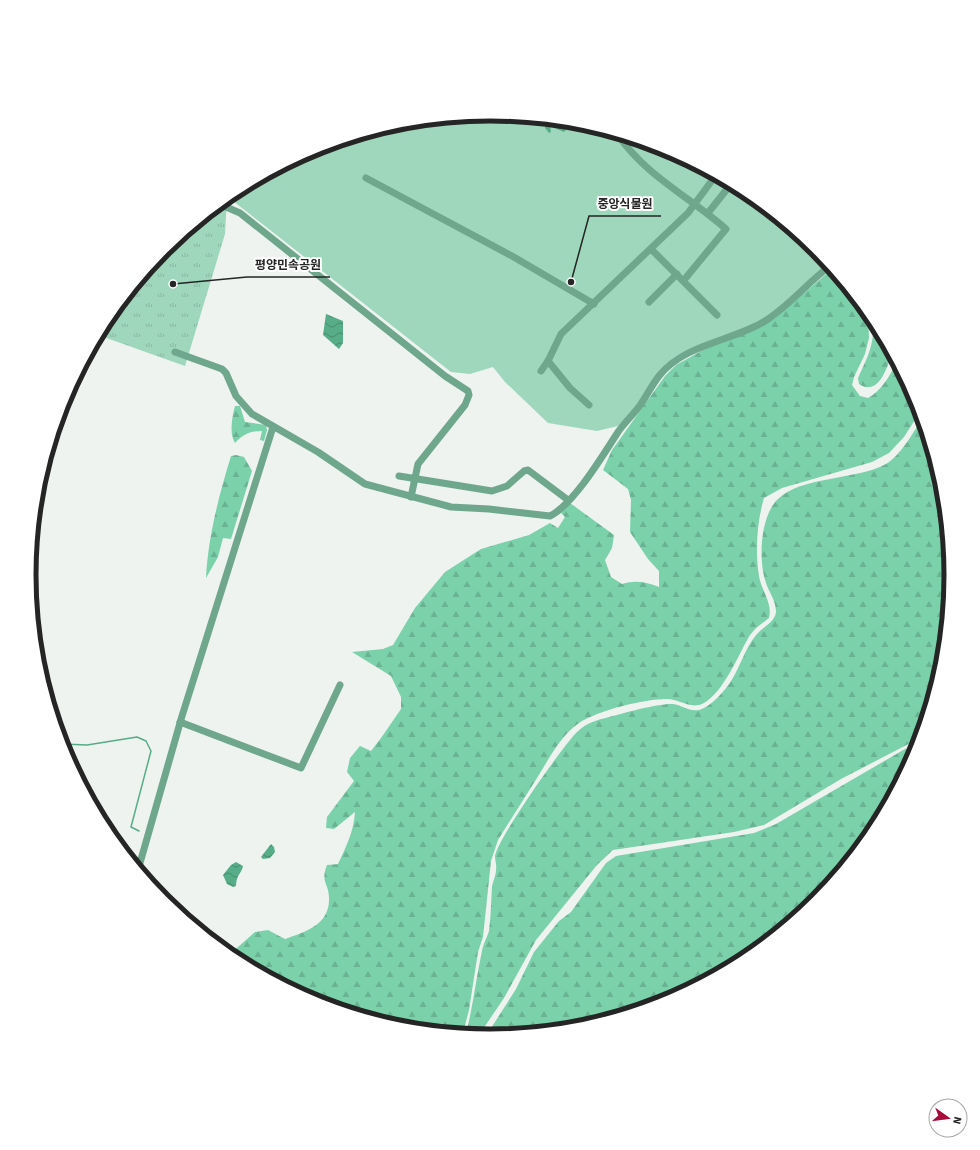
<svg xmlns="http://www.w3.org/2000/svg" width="980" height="1150" font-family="'Source Sans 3','Noto Sans KR',sans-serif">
  <defs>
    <pattern id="grass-tufts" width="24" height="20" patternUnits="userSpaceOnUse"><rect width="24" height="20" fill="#9ed7bb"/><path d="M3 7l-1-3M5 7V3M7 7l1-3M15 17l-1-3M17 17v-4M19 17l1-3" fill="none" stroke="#88b8a1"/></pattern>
    <pattern id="forest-firs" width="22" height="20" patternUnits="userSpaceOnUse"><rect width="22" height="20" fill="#7ad1aa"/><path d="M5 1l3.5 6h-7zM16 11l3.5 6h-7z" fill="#69b392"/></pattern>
    <pattern id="water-waves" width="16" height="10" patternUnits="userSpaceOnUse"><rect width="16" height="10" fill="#56ad87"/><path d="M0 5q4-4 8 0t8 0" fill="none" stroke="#478d6e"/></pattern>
  </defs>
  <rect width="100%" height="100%" fill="#eef3f0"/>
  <!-- grass -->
  <path fill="url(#grass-tufts)" d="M227 197 225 234 185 366 98 335 107 319 164 249Z"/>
  <!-- forest -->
  <g fill="url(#forest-firs)">
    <path d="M832 269 868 313 869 338 865 354 854 377 852 385 860 396 868 398C881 391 891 375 896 362L916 399 920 412 904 437 889 453 872 462 782 488 764 498C757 521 755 552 759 576 761 590 773 603 769 618L756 628 750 635C738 655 724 693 702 704 690 709 679 699 667 699 644 699 599 710 579 723 560 736 549 759 537 778 524 799 511 819 498 840L491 861 483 937 478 952 469 1010 463 1033 400 1027 313 1001 229 955 255 932 268 930 285 939C305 932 330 925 329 898 329 883 320 883 327 865L338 864C346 847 354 831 355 812L334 829 326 828 327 817 354 781 347 772 350 758 360 746 371 751 381 738 401 709V697L391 676 352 652 383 649 393 645 415 608 445 572 481 549 529 535 550 523 558 528 565 517 561 513 570 503 614 535 612 548 605 560 611 577 622 584C636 580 646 582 659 587V571L648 559 630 532 631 500 628 489 603 470 612 450 665 376 676 365 703 350 775 318Z"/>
    <path d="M873 318 892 354C887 368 878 397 859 384L858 378C868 356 875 344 873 318Z"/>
    <path d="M235 406H240L245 422 266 425 267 430 264 441 260 440 262 431C249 431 244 434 235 443 229 434 232 417 235 406Z"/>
    <path d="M922 419 942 485 951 575 942 665 920 738 841 779 764 825 734 832 613 850 597 865 536 940 504 998 479 1035 466 1034C473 1006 476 979 482 951 483 944 487 938 489 931 491 916 491 901 492 887 493 881 496 875 496 870 497 865 495 861 495 856 498 838 562 747 577 732 586 723 597 720 609 717 624 713 659 703 673 704 682 705 689 712 699 710 708 708 721 695 726 688 739 673 743 650 757 634 763 627 775 622 776 612 776 601 769 592 766 583 758 561 760 516 778 499 802 476 857 480 886 464 901 455 912 434 922 419Z"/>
    <path d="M236 455 244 457 252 471 231 539 223 538 218 557 206 578C208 537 219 495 231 456Z"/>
    <path d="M917 746 873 831 816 901 746 958 666 1001 580 1027 486 1036 516 989 534 952 559 921 571 912 606 863 616 856 754 833 776 824 905 749Z"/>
  </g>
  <!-- garden -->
  <path fill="#9ed7bb" d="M490 114 580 123 667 149 746 192 816 249 828 263 770 315 753 325 676 360 624 421 618 426 597 431 548 423 505 382 493 367 470 374 451 372 228 197 234 192 314 149 400 123Z"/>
  <!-- water -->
  <g fill="url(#water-waves)">
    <path d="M545 121H553L565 127 566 130 564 132 550 126 551 132 549 133 545 128Z"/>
    <path d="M326 314 343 321V343L339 349 323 335Z"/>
    <path d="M271 844 274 847 275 852 270 858 263 859 261 857Z"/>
    <path d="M236 862 243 866C241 875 237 873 236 886L233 887 227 884 223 875 231 865Z"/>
  </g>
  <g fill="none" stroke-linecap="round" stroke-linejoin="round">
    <!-- stream -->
    <g stroke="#56ad87" stroke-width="1.5">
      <path d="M544 119 545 121"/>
      <path d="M62 744 87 745 137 737 146 741 151 751 131 827 139 831"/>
    </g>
    <!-- minor -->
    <g stroke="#6ea78c" stroke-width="7">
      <path d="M618 135C646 176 690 197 726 229L684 280"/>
      <path d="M366 178 512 256 594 304"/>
      <path d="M219 204 240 213 445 376 468 391 469 395 465 405 418 464 411 497"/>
      <path d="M708 213 731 184"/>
      <path d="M651 249 717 315"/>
      <path d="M649 302 677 274"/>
      <path d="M175 352 222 369 226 373 236 396 252 414 318 452 365 484 451 507 489 509 550 516C574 504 603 455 618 432 625 422 634 414 641 404 647 395 652 385 659 376 684 344 733 341 765 321 790 305 807 283 830 266"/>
      <path d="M548 361 570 388 589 405"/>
      <path d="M541 371 548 361 561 334 688 213 716 175"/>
      <path d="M399 476 492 491 507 486 524 471 528 470 568 500"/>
      <path d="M180 722 301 768 340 685"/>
      <path d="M138 870 182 716 273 427"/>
    </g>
  </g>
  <!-- crop -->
  <path d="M0 0H980V1150H0ZM36 575a454 454 0 1 1 908 0a454 454 0 1 1-908 0Z" fill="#fefffe" fill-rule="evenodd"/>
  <path fill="none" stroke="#242524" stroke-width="5" d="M36 575a454 454 0 1 1 908 0a454 454 0 1 1-908 0Z"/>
  <!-- callouts -->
  <path fill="none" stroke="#242524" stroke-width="1.5" d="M571 282L589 216H661M173 284L247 277H330"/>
  <g fill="#242524" stroke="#fefffe" stroke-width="1.5">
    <circle cx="571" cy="282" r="4"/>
    <circle cx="173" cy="284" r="4"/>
  </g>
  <g font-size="12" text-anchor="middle" font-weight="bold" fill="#242524" stroke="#fefffe" stroke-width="4" stroke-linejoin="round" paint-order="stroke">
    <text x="625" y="208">중앙식물원</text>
    <text x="288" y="269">평양민속공원</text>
  </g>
  <!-- north arrow -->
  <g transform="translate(948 1118) rotate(104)"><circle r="19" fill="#fefffe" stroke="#a7a8a7"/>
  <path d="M0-3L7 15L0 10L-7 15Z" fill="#a60d3b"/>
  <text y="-6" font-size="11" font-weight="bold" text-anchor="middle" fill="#242524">N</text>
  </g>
</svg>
